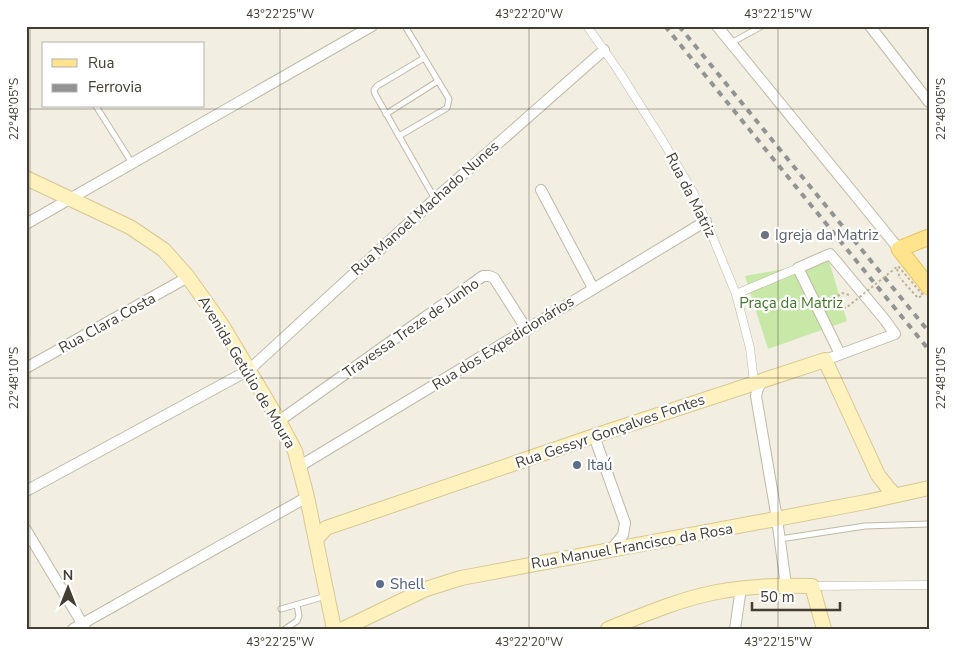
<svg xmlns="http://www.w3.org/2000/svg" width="955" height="655" font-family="'Nunito Sans',sans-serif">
  <rect width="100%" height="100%" fill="#f2eee2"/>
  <!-- green -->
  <path fill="#c8e8a8" d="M829 261 847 321 768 349 745 276Z"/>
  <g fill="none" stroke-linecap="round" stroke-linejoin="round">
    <defs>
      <g id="service">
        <path d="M731 43 762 26"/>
        <path d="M424 58 377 86 374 90 375 94 435 199"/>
        <path d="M96 106 132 163"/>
        <path d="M386 114 438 81"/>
        <path d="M399 136 447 108 449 99 405 26"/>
        <path d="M780 539 865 526 929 524"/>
        <path d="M281 609 326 596"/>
        <path d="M285 629 297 621 299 616 297 605"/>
      </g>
      <g id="pedestrian">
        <path d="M587 26 618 70 664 143 693 192 706 221 736 294 750 348 754 382"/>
        <path d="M736 294 798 268"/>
        <path d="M812 586 929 585"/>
      </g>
      <g id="minor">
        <path d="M717 26 899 249"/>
        <path d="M870 26 929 102"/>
        <path d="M541 190 593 288"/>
        <path d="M26 224 372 26"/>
        <path d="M825 360 895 334 885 320 830 254 798 268 840 354"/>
        <path d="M26 368 188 277"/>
        <path d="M764 379 758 388 756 396 777 519 786 585"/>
        <path d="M279 421 483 276H489L494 278 527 330"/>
        <path d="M594 436 625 523 623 535 611 550"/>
        <path d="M300 466 706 221"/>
        <path d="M26 491 249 370 435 199 604 50"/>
        <path d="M26 530 85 628"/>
        <path d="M73 629 307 497"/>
        <path d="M735 629 741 588"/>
      </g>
      <g id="secondary">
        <path d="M26 178 130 227 164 250 188 277 222 325 279 421 295 451 307 497 334 629"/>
        <path d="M316 539 326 528 594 436 825 360 878 475 889 489 895 495"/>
        <path d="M343 629 426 589 461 578 866 502 929 488"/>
        <path d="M608 629C643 615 680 599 717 592 748 586 781 585 812 586L824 629"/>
      </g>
      <path id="primary" d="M929 237 899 249 929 287"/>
    </defs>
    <!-- service casing -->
    <use href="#service" stroke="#c0b9a7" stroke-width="7"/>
    <!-- pedestrian casing -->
    <use href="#pedestrian" stroke="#c0b9a7" stroke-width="9"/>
    <!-- minor casing -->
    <use href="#minor" stroke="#c0b9a7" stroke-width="12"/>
    <!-- secondary casing -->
    <use href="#secondary" stroke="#d7c791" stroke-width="16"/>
    <!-- primary casing -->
    <use href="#primary" stroke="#e7c35b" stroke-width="17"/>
    <!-- path -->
    <path stroke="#bfb295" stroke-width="2" stroke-dasharray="2.5 2.5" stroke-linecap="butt" d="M897 269 900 278"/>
    <!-- service -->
    <use href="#service" stroke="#fff" stroke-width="5"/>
    <!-- pedestrian -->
    <use href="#pedestrian" stroke="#fff" stroke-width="8"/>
    <!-- minor -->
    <use href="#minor" stroke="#fff" stroke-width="10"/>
    <!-- secondary -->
    <use href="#secondary" stroke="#fff2be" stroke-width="14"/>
    <!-- primary -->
    <use href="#primary" stroke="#ffe48d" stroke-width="15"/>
    <!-- rail -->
    <g stroke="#939393" stroke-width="4" stroke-dasharray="6 6" stroke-linecap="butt">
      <path d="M665 26 929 350"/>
      <path d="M679 26 929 332"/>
    </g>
    <!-- path-bridge -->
    <path stroke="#bfb295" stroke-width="2" stroke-dasharray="2.5 2.5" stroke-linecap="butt" d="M849 295 842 293 835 298 838 306 846 308 898 266 923 295 918 298 900 278"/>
  </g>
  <!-- ticks -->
  <path fill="none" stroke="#433d32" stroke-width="1" stroke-opacity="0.45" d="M30 26V629M280 26V629M529 26V629M778 26V629M26 109H929M26 378H929"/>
  <!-- markers -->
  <circle fill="#6b7280" stroke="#fff" stroke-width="2" cx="765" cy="235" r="5"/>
  <g fill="#5c6f8a" stroke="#fff" stroke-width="2">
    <circle cx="577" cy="465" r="5"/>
    <circle cx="380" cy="584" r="5"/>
  </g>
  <g text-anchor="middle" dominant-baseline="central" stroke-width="4.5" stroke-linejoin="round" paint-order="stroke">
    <!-- street labels -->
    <g font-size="15" fill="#433d32" stroke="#fff">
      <text transform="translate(691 195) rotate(63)">Rua da Matriz</text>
      <text transform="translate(425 208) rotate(-42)">Rua Manoel Machado Nunes</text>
      <text transform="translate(107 323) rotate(-29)">Rua Clara Costa</text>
      <text transform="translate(411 328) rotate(-35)">Travessa Treze de Junho</text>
      <text transform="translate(503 343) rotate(-32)">Rua dos Expedicionários</text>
      <text transform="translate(247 372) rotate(59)">Avenida Getúlio de Moura</text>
      <text transform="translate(610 431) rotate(-19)">Rua Gessyr Gonçalves Fontes</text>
      <text transform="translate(632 546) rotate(-10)">Rua Manuel Francisco da Rosa</text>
    </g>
    <!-- worship labels -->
    <g font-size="15" fill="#5b616d" stroke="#fff" text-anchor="start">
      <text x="775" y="235">Igreja da Matriz</text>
    </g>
    <!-- park labels -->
    <g font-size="15" fill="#407625" stroke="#fff">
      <text x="791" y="303">Praça da Matriz</text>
    </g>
    <!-- service labels -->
    <g font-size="15" fill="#4e5e75" stroke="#fff" text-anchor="start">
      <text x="587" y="465">Itaú</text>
      <text x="390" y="584">Shell</text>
    </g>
  </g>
  <!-- border -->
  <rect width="955" height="655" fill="none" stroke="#ffffff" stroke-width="55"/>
  <!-- legend -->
  <rect x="42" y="42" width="162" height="65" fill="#ffffff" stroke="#b4b1ad"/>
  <rect x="52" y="59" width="25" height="8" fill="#ffe48d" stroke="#b4b1ad"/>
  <text x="88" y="68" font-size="15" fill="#433d32">Rua</text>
  <rect x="52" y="84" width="25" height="8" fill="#939393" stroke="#b4b1ad"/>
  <text x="88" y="92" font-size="15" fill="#433d32">Ferrovia</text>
  <!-- north arrow -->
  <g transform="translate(68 588)" stroke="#ffffff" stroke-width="4" paint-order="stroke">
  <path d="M0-4L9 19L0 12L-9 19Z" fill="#433d32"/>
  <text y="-8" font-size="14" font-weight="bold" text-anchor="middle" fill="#433d32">N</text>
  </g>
  <!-- scale -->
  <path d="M752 602v8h88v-8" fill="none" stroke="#433d32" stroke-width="2.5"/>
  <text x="760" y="602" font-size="15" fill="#433d32" stroke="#ffffff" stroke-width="4" paint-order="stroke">50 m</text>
  <rect x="28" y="28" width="900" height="600" fill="none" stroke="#433d32" stroke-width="2"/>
  <g font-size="12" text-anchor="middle" fill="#433d32">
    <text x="280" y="18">43°22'25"W</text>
    <text x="529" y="18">43°22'20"W</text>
    <text x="778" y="18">43°22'15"W</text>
    <text transform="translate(14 109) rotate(-90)" y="4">22°48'05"S</text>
    <text transform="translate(941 109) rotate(-90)" y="4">22°48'05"S</text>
    <text transform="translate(14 378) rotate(-90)" y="4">22°48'10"S</text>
    <text transform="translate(941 378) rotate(-90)" y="4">22°48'10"S</text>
    <text x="280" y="646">43°22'25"W</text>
    <text x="529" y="646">43°22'20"W</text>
    <text x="778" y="646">43°22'15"W</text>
  </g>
</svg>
